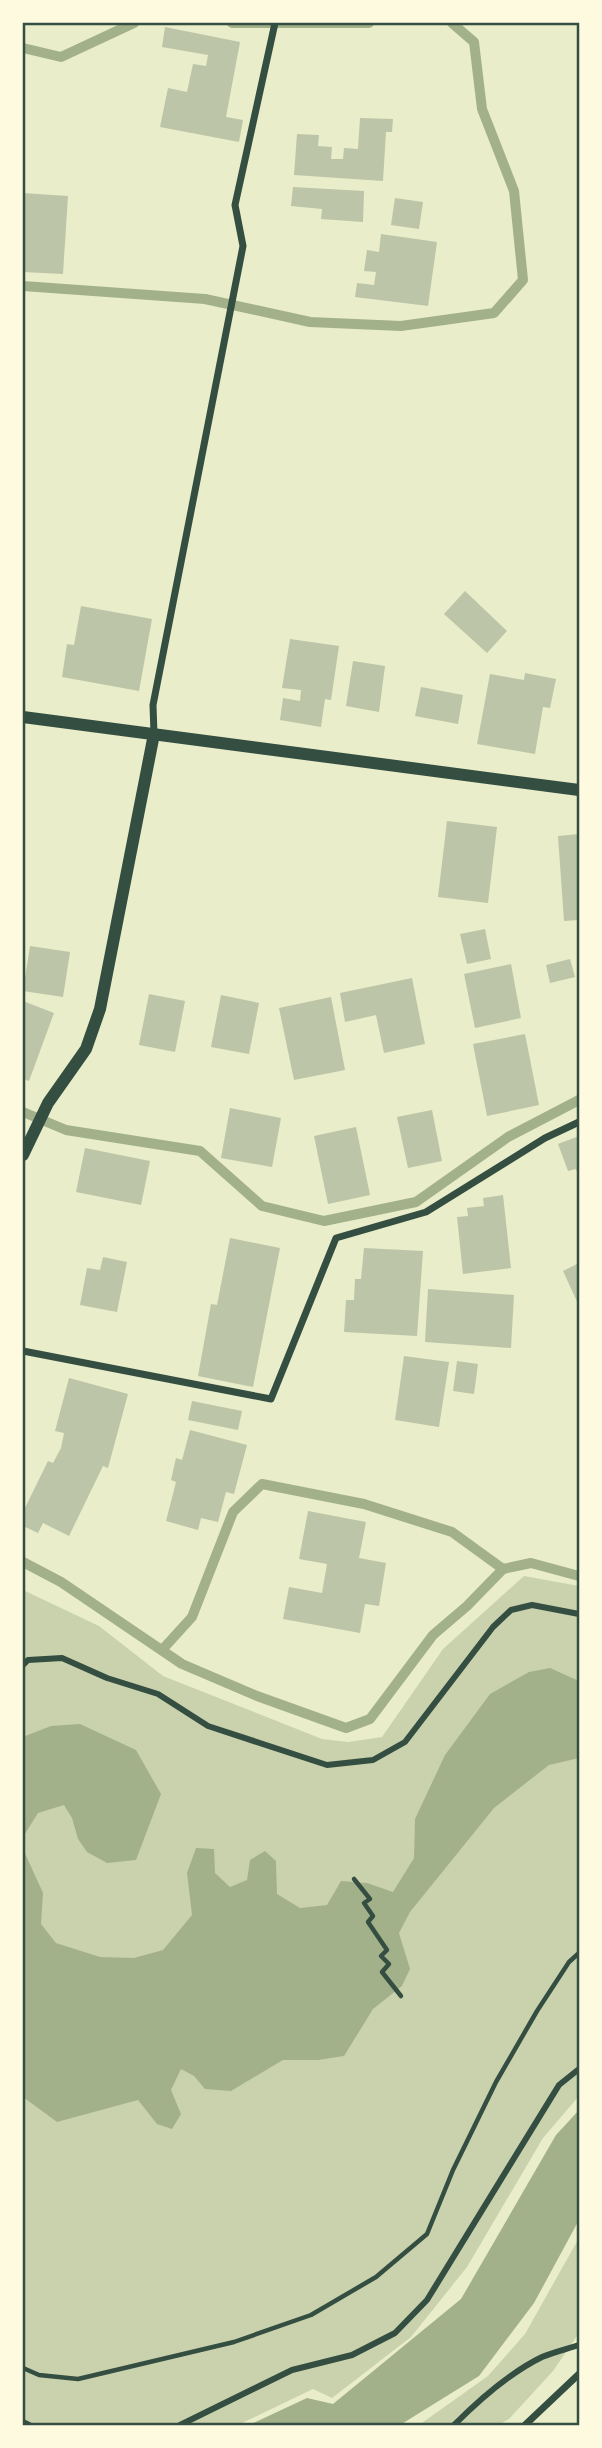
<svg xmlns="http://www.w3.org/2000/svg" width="602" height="2448" font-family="'Work Sans',sans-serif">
  <rect width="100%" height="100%" fill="#e9edc9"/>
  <!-- green -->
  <g fill="#cad2ad">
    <path d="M524 1576 579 1586V2096L543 2138 467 2267 411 2337 332 2398 313 2389 238 2425H23V1590L99 1626 163 1676 322 1739 348 1742 382 1737 443 1649Z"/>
    <path d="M579 2238V2333L553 2371 509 2419 498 2425H419L488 2376 525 2334Z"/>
  </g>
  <!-- water -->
  <g fill="#a3b18a">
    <path d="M550 1668 579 1681V1758L549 1765 494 1808 410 1912 399 1933 410 1969 402 1986 373 2009 344 2056 318 2060H283L231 2091 205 2089 194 2076 181 2069 171 2090 181 2114 172 2129 157 2124 138 2100 57 2122 23 2097V1849L43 1893 41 1924 56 1943 100 1957 134 1958 163 1950 192 1915 187 1873 196 1848 214 1849 215 1873 230 1887 247 1880 250 1860 265 1851 276 1861 277 1894 300 1908 327 1905 341 1881 367 1883 393 1892 414 1858 415 1819 445 1755 490 1694 529 1672Z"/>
    <path d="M80 1724 136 1750 161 1794 136 1860 107 1863 87 1852 78 1839 72 1818 64 1805 38 1813 23 1837V1742L25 1736 51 1726Z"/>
    <path d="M579 2110V2220L534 2303 479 2376 400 2425H249L307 2398 333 2404 461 2299 556 2135Z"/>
  </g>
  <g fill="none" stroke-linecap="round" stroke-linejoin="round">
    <!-- stream -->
    <g stroke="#a3b18a" stroke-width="10">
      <path d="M232 23H369"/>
      <path d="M23 48 61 57 134 23"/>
      <path d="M23 286 205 299 310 322 401 326 494 313 523 280 514 191 482 109 474 42 452 23"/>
      <path d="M23 1112 66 1130 200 1151 262 1206 324 1221 416 1202 508 1137 579 1100"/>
      <path d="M23 1562 61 1582 182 1664 257 1696 346 1728 370 1719 433 1635 467 1606 503 1569 531 1563 579 1576"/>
      <path d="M162 1650 192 1617 233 1512 262 1484 364 1504 452 1532 503 1569"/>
    </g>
  </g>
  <!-- building -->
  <g fill="#bcc5a7">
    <path d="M165 27 240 42 226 117 243 120 239 142 160 127 168 88 187 92 193 64 206 66 208 55 162 47Z"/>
    <path d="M360 118 393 119 392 132H386L383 181 294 175 297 134 319 135 318 146 332 147 331 159H343L344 148 358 149Z"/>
    <path d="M293 187 364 191 363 222 321 219 322 209 291 206Z"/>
    <path d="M23 193 68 196 63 274 23 272Z"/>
    <path d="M395 198 423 202 419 229 391 225Z"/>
    <path d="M381 234 437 242 428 306 355 297 357 283 374 285 376 272 364 271 367 250 379 252Z"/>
    <path d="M465 591 507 631 487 653 444 614Z"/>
    <path d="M81 606 152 619 139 691 62 677 67 644 74 645Z"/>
    <path d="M290 639 339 646 331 700 325 699 321 727 280 720 283 698 300 701 301 690 282 688Z"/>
    <path d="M353 661 385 666 379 712 346 706Z"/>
    <path d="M525 673 556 679 550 708 543 707 535 754 477 744 490 674 524 680Z"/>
    <path d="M421 687 463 695 458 724 415 716Z"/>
    <path d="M447 821 497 827 488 903 438 897Z"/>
    <path d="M579 834V920L564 921 558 836Z"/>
    <path d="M485 929 491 959 467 964 460 934Z"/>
    <path d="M30 946 70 952 63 997 23 991Z"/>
    <path d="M570 959 575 977 550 983 546 965Z"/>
    <path d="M511 964 521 1018 475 1028 464 974Z"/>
    <path d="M412 978 425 1044 384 1053 376 1015 345 1022 340 993Z"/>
    <path d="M149 994 185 1001 175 1052 139 1045Z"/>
    <path d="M221 995 259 1003 249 1054 211 1047Z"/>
    <path d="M331 997 345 1070 294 1080 279 1008Z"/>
    <path d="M23 1001 54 1013 29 1081 23 1079Z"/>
    <path d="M525 1034 539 1105 487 1116 473 1044Z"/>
    <path d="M230 1108 281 1118 272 1167 221 1158Z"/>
    <path d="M432 1110 442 1161 408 1168 397 1117Z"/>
    <path d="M356 1127 370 1195 328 1204 314 1136Z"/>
    <path d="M579 1136V1177L576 1169 568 1171 558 1144Z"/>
    <path d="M85 1148 150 1161 141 1205 76 1192Z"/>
    <path d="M503 1195 511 1268 463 1274 457 1217 468 1216 467 1208 484 1206 483 1198Z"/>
    <path d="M230 1238 280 1248 253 1387 198 1376 211 1304 217 1305Z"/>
    <path d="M364 1248 423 1251 417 1336 344 1332 346 1300H354L355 1279H361Z"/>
    <path d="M103 1257 127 1262 117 1312 80 1305 87 1268 100 1270Z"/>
    <path d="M579 1263V1306L563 1271Z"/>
    <path d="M428 1289 514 1295 511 1348 425 1342Z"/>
    <path d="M404 1356 449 1362 439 1427 395 1420Z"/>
    <path d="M457 1361 478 1364 474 1394 453 1391Z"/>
    <path d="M69 1378 128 1394 108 1468 103 1466 69 1536 43 1523 38 1533 23 1526V1512L48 1461 53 1463 61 1448 64 1433 55 1431Z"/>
    <path d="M192 1401 242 1411 238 1430 188 1420Z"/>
    <path d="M190 1430 247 1445 234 1494 226 1492 218 1522 201 1518 198 1530 166 1521 176 1482 171 1480 176 1458 182 1460Z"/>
    <path d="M308 1511 366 1522 359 1558 386 1563 379 1606 365 1604 360 1633 283 1619 289 1587 322 1593 327 1564 299 1559Z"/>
  </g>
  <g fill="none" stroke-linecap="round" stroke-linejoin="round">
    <!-- path -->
    <g stroke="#344e41" stroke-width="4.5">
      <path d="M354 1879 370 1899 364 1903 373 1916 368 1922 387 1950 381 1956 389 1964 382 1972 401 1996"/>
      <path d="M23 2368 39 2375 78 2379 234 2342 311 2315 376 2277 427 2234 453 2170 496 2082 537 2011 569 1962 579 1953"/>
    </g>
    <!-- pedestrian -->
    <g stroke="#344e41" stroke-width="6">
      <path d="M23 1665 28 1660 62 1658 107 1678 158 1694 208 1726 327 1765 373 1760 405 1742 493 1627 511 1610 532 1605 579 1614"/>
      <path d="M23 2422 29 2425"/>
      <path d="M180 2425 292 2370 352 2355 395 2333 427 2300 559 2085 579 2069"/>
      <path d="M454 2425C480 2399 509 2373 542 2357 554 2352 567 2349 579 2345"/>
    </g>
    <!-- minor -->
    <g stroke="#344e41" stroke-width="7">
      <path d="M154 734 153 705 243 246 235 205 275 23"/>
      <path d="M23 1351 271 1399 336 1238 426 1212 545 1138 579 1122"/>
      <path d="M525 2425 579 2374"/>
    </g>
    <!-- tertiary -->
    <g stroke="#344e41" stroke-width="12">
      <path d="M23 717 579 790"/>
      <path d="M23 1155 48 1103 86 1049 100 1009 154 734"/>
    </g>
  </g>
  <!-- border -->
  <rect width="602" height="2448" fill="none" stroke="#fefae0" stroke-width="49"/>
  <rect x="24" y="24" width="554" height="2400" fill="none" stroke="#344e41" stroke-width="2.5"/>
</svg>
